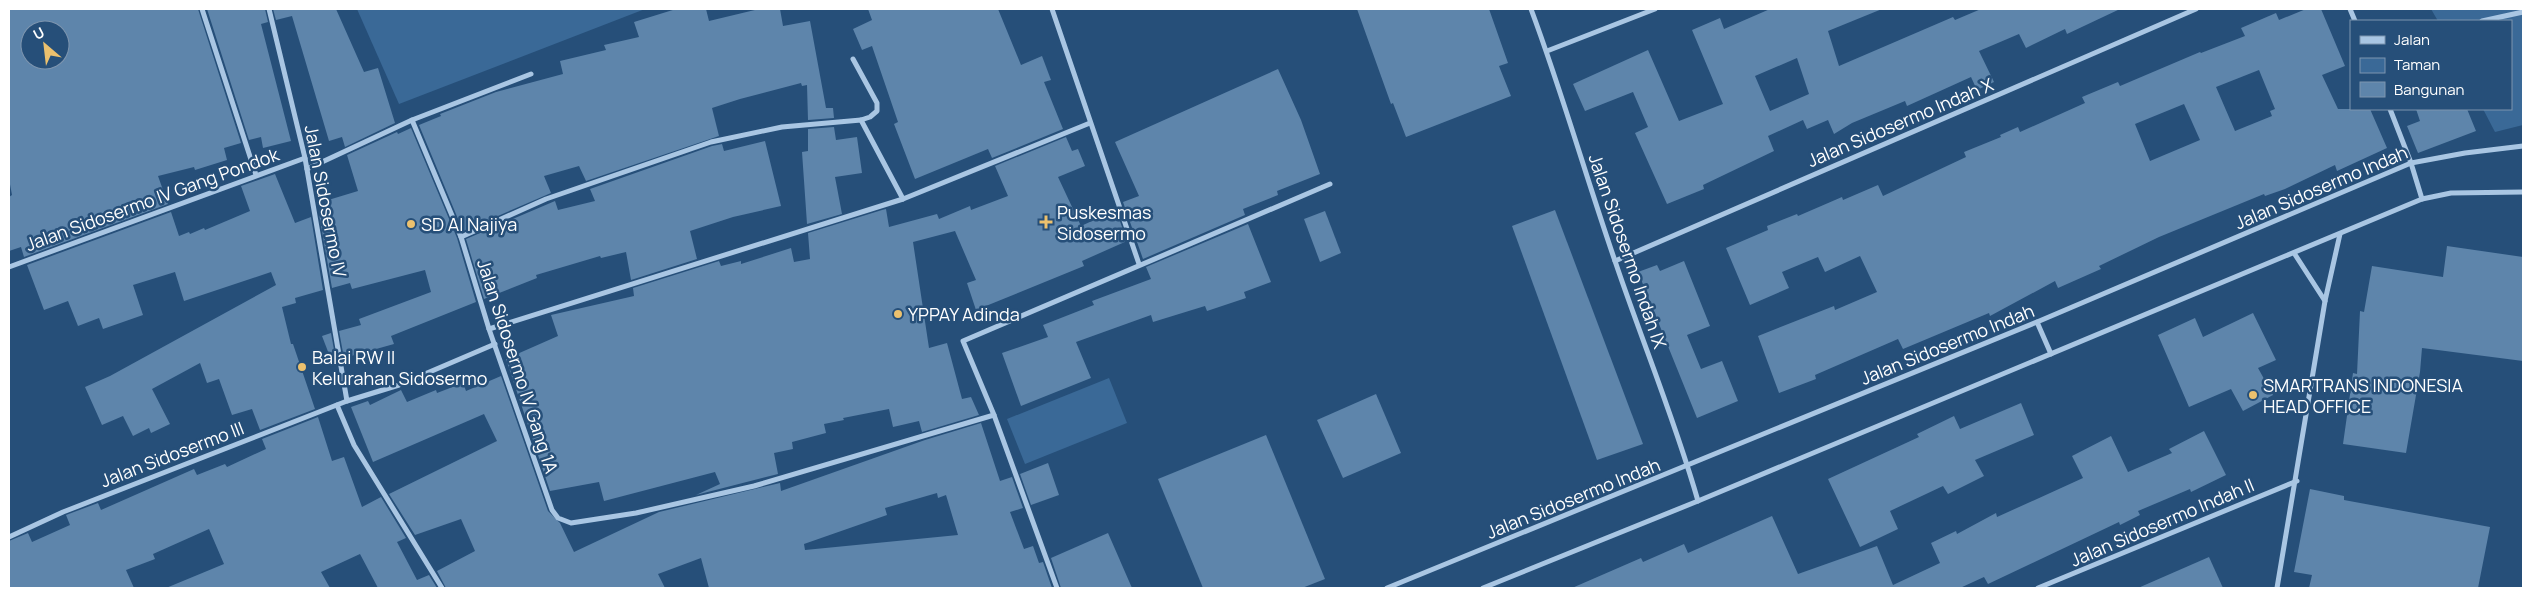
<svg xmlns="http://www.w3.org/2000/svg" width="2532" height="597" font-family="Manrope,sans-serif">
  <rect width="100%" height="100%" fill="#264f79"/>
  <!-- green -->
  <g fill="#3a6997">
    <path d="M357 9H645L399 104Z"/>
    <path d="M2431 9H2523V125L2495 132 2483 109H2511V21H2438Z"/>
    <path d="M1109 378 1127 423 1025 464 1007 419Z"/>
  </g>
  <!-- building -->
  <g fill="#5e85ab" fill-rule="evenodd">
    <path d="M9 9H198L241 143 224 148 227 160 195 170 194 167 158 176 168 204 24 257 21 247 9 251V197L12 195 9 179ZM30 30H60V60H30Z"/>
    <path d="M207 9H265L268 22 261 24 291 141 263 148 261 137 249 140Z"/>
    <path d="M273 9H336L364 72 378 68 395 123 345 147 342 137 329 141 292 16 276 20Z"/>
    <path d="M676 9H706L709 21 759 9H780L783 26 810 21 826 108H833L834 118 808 120 807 85 802 86 801 83 740 99 712 108 719 136 586 181 579 166 544 176 551 193 463 231 419 125 441 116 440 114 496 92 563 74 560 61 606 50 604 45 639 37 634 22Z"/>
    <path d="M868 9H998L1021 65 1042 56 1051 80 1044 82 1063 129 992 158 988 149 915 179 894 124 898 122 872 46 862 50 853 29 872 20Z"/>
    <path d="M1357 9H1489L1508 63 1499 66 1511 96 1406 137 1393 103 1391 104Z"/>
    <path d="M1770 9H1882L1828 31 1839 66 1953 17 1955 20 1981 9H2120L2067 34 2065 29 2026 48 2019 34 1979 51 1994 82 1977 90 1971 77 1907 106 1905 101 1852 123 1834 134 1828 120 1807 129 1803 120 1768 136 1774 151 1703 185 1704 189 1667 204 1635 133 1648 127 1633 92 1585 111 1573 84 1648 50 1679 121 1723 104 1692 30 1720 18 1724 29ZM1797 58 1809 94 1770 111 1755 76Z"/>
    <path d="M2306 9H2321L2345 66 2322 75 2338 109H2370L2387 148 2337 171 2335 165 2285 189 2265 196 2264 194 2159 237 2099 266 2101 269 2058 288 2055 281 1990 316 1989 313 1903 349 1898 339 1815 375 1816 379 1779 393 1758 336 1834 306 1835 310 1877 292 1860 256 1825 272 1818 257 1782 272 1789 288 1750 305 1726 248 1768 230 1767 226 1797 214 1798 216 1842 197 1843 200 1878 185 1883 196 1966 157 1964 152 2001 137 2000 135 2018 127 2020 132 2085 103 2082 97 2118 82 2120 86 2200 52 2201 53 2245 36 2241 28 2276 13 2279 20ZM2259 70 2275 109 2270 111 2272 116 2235 131 2216 87ZM2184 104 2200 140 2150 161 2135 124Z"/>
    <path d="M1278 69 1301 120 1320 174 1277 191 1278 195 1243 209 1245 215 1143 259 1123 202 1139 196 1115 142Z"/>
    <path d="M2416 109H2467L2476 131 2418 153 2407 126 2420 121Z"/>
    <path d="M834 127 836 140 857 137 862 173 835 177 842 214 807 224 802 152 808 151V129Z"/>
    <path d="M411 128 457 238 476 302 391 336 394 344 344 358 339 331 361 325 359 319 431 292 425 270 352 289 350 283 332 288 319 214 328 210 325 201 358 191 347 155 397 132 398 134Z"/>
    <path d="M1066 137 1072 151 1078 149 1085 166 1058 177 1081 226 1116 210 1127 241 1082 261 1084 266 976 310 967 283 976 280 955 231 913 242 929 348 947 343 962 399 971 397 979 415 922 432 919 421 893 427 889 409 843 418 844 420 824 424 826 433 792 442 793 449 774 453 778 474 696 495 720 484 715 472 604 501 599 482 550 491 506 359 558 336 551 315 634 296 633 288 719 261 721 266 741 261V264L791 248 794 262 810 259 808 233 882 210 886 209 889 227 937 214 939 219 970 206 971 210 1008 196 995 166Z"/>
    <path d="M765 141 781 206 733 217 690 231 697 259 631 280 626 252 601 258 600 256 536 275 537 278 484 299 466 239 555 201 558 210 595 201 590 189 712 146 722 144 724 151Z"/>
    <path d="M275 174 295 223 311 217 323 290 295 298 296 303 282 307 291 344H293L315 409 260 430 252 409 232 415 219 379 207 383 200 363 152 389 170 424 151 433 149 428 133 436 123 416 102 425 85 387 110 376 276 285 271 272 184 301 175 272 133 285 143 315 103 329 99 318 78 326 68 301 44 310 27 265 171 212 179 236 189 232 190 234 204 228 205 230 250 211 241 186Z"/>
    <path d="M1555 210 1643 444 1597 460 1512 226Z"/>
    <path d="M1325 211 1341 253 1320 262 1304 219Z"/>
    <path d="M1248 224 1271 282 1244 292 1246 298 1207 311 1205 306 1153 322 1151 315 1076 342 1091 378 1021 406 1002 353 1048 337 1043 325 1094 305 1092 301 1151 279 1146 267Z"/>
    <path d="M2447 246 2523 257V361L2422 348 2420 372 2406 453 2343 444 2353 373 2357 374 2360 311 2364 312 2372 266 2443 277Z"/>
    <path d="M1684 261 1710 326 1687 335 1701 369 1722 361 1738 401 1697 418 1638 272 1657 265 1660 271Z"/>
    <path d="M2253 313 2276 360 2258 368 2273 395 2243 411 2231 389 2189 407 2158 335 2195 318 2203 337Z"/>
    <path d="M331 333 336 361 332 362 322 336Z"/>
    <path d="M501 376 548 511 560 523 574 552 659 512 780 483 781 491 925 440 981 423 1000 481 1012 477 1023 508 1010 512 1024 549 1033 546 1039 563 1043 562 1052 588H709L701 558 658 574 665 588H446L437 571 475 551 461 519 415 535 389 494 497 441 484 414 373 462 351 407 368 401 370 405 401 390 407 402 436 390 437 393 463 383 466 391ZM937 493 938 498 946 495 958 535 805 550 804 544 887 515 885 508Z"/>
    <path d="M1376 394 1401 453 1343 478 1317 420Z"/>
    <path d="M2021 403 2034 435 1975 460 1984 476 1948 494 1943 486 1890 511 1898 529 1860 547 1828 479 1919 437 1917 434 1954 416 1960 429Z"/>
    <path d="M318 417 332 461 344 457 362 507 381 497 406 538 397 542 417 580 429 575 437 588H378L360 554 321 572 330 588H166L224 564 209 529 153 554 155 559 126 570 134 588H9V541L28 533 32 542 70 525 66 515 98 503 101 510 194 469 197 475 225 464 227 467 266 449 262 439Z"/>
    <path d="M2204 431 2226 475 2191 492 2190 489 2138 511 2140 515 2120 525 2119 522 1988 584 1984 577 1960 588H1572L1641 558 1643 562 1684 544 1688 553 1772 516 1798 574 1877 546 1893 585 1940 563 1931 543 1956 531 1957 534 1996 513 1997 517 2083 478 2072 456 2111 436 2128 472 2172 453 2169 449Z"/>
    <path d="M1266 435 1325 579 1302 588H1203L1158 479Z"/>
    <path d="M1048 463 1059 495 1031 505 1020 474Z"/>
    <path d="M2310 489 2344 496V500L2490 527 2478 588H2309L2312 575 2294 572Z"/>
    <path d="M1108 533 1132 588H1061L1051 558Z"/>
    <path d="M2209 557 2223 588H2138Z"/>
  </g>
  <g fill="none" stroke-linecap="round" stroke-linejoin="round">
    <!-- minor -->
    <g stroke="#a9c6e3" stroke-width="5">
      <path d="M202 9 256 175"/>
      <path d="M269 9 305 158 347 401"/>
      <path d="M1052 9 1139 264"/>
      <path d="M1531 9C1562 92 1586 177 1615 261 1642 341 1675 420 1698 501"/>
      <path d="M2350 9 2355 21"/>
      <path d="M2482 21 2523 12"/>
      <path d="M1547 51 1655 9"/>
      <path d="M2390 109 2411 163 2422 199"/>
      <path d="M412 120 461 237 489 329 552 510 558 518 571 523 636 513 754 486 994 415"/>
      <path d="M861 120 903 199"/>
      <path d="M307 169 412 120 531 74"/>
      <path d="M461 237 546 199 711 142 782 127 861 120 870 117 877 111V103L853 59"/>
      <path d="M2294 253 2325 301"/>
      <path d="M1615 261 2196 9"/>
      <path d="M9 267 305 158"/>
      <path d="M2037 322 2051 354"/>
      <path d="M489 329 903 199 1090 123"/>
      <path d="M337 405 354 445 442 588"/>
      <path d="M9 537 63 512 347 401 399 385 495 344"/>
      <path d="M1057 588 994 415 963 341 1330 184"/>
      <path d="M1387 588 2037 322 2411 163 2465 153 2523 146"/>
      <path d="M1483 588 1698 501 2422 199 2451 193 2523 192"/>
      <path d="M2038 588 2297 481"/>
      <path d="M2277 588 2325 301 2340 234"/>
    </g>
  </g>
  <!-- markers -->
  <g fill="#ecc16e" stroke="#264f79" stroke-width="2">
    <path d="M1043.5 214.5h5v5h5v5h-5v5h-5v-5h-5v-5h5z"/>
    <circle cx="411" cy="224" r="5"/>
    <circle cx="898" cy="314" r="5"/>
    <circle cx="302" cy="367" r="5"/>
    <circle cx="2253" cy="395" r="5"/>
  </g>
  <g text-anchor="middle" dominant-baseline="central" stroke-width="5" stroke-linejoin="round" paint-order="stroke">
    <!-- street labels -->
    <g font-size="18" fill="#fff" stroke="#264f79">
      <text transform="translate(1900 122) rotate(-23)">Jalan Sidosermo Indah X</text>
      <text transform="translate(2321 187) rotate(-23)">Jalan Sidosermo Indah</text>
      <text transform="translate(152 199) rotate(-20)">Jalan Sidosermo IV Gang Pondok</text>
      <text transform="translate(326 201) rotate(79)">Jalan Sidosermo IV</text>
      <text transform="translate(1628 251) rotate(71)">Jalan Sidosermo Indah IX</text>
      <text transform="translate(1947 344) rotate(-22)">Jalan Sidosermo Indah</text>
      <text transform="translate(518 366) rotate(72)">Jalan Sidosermo IV Gang 1A</text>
      <text transform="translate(172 454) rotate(-21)">Jalan Sidosermo III</text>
      <text transform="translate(1573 498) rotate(-22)">Jalan Sidosermo Indah</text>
      <text transform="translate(2162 522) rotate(-23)">Jalan Sidosermo Indah II</text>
    </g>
    <!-- poi labels -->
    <g font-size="18" fill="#fff" stroke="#264f79" text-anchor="start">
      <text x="1057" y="212">Puskesmas<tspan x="1057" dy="21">Sidosermo</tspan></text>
      <text x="421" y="224">SD Al Najiya</text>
      <text x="908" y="314">YPPAY Adinda</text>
      <text x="312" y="357">Balai RW II<tspan x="312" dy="21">Kelurahan Sidosermo</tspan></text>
      <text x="2263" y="385">SMARTRANS INDONESIA<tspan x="2263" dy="21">HEAD OFFICE</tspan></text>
    </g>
  </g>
  <!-- border -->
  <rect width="2532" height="597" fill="none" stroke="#ffffff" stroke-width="20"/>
  <!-- legend -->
  <rect x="2350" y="20" width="162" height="90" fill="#264f79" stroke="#7d95af"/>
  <rect x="2360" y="36" width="25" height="8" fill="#a9c6e3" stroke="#7d95af"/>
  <text x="2394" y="45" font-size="15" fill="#ffffff">Jalan</text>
  <rect x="2360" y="58" width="25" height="15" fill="#3a6997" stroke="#7d95af"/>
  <text x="2394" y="70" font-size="15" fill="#ffffff">Taman</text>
  <rect x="2360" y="82" width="25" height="15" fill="#5e85ab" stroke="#7d95af"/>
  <text x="2394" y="95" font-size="15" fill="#ffffff">Bangunan</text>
  <!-- north arrow -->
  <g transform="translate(45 45) rotate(332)"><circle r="24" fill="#264f79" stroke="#7d95af"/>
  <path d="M0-4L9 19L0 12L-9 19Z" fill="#ecc16e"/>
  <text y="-8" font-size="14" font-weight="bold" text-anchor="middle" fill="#ffffff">U</text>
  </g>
</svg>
